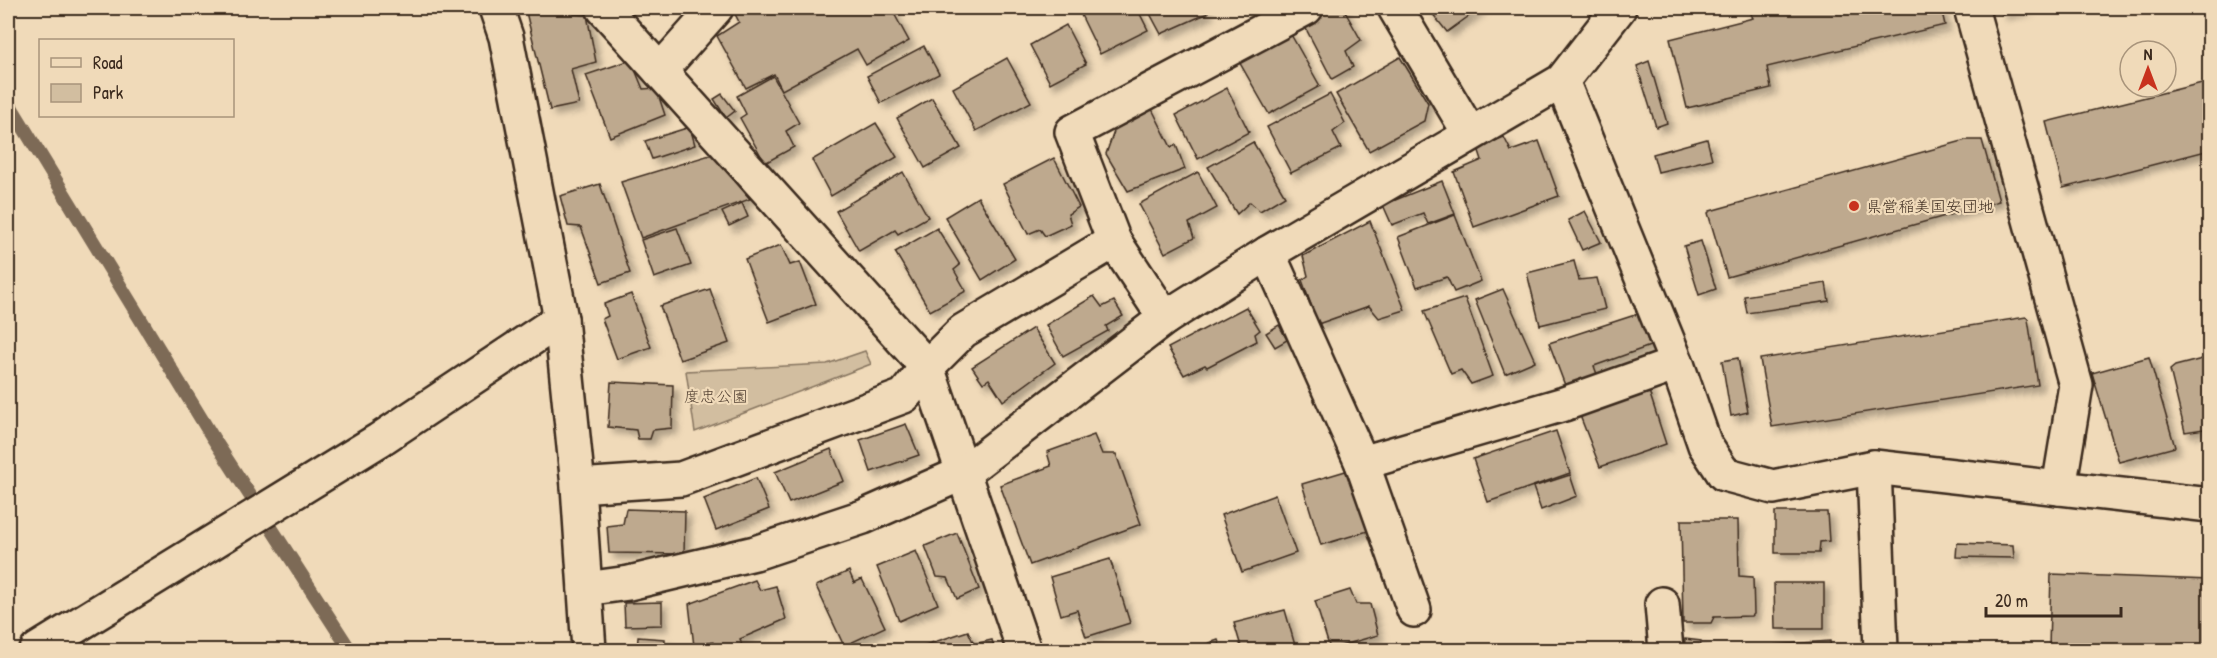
<svg xmlns="http://www.w3.org/2000/svg" width="2217" height="658" font-family="'Patrick Hand','Klee One',sans-serif">
  <defs>
    <filter id="shadow"><feDropShadow dx="5.5" dy="5.5" stdDeviation="3" flood-color="#0004"/></filter>
  </defs>
  <rect width="100%" height="100%" fill="#f0dab9"/>
  <filter id="ink" filterUnits="userSpaceOnUse"><feTurbulence type="fractalNoise" baseFrequency=".0167" numOctaves="2"/><feDisplacementMap in="SourceGraphic" scale="12" xChannelSelector="R" yChannelSelector="G"/><feConvolveMatrix kernelMatrix="1 2 1 2 8 2 1 2 1" color-interpolation-filters="sRGB"/></filter>
  <g filter="url(#ink)">
    <!-- green -->
    <path fill="#d2bea0" stroke="#86745f" stroke-width="1.5" d="M865 351 871 364 695 432 686 371 827 364Z"/>
    <g fill="none" stroke-linecap="round" stroke-linejoin="round">
      <!-- stream -->
      <path stroke="#7d6a56" stroke-width="14" d="M8 102 213 438 350 650"/>
    </g>
    <!-- building -->
    <g fill="#bea98e" stroke="#3b2a1e" stroke-width="1.5" filter="url(#shadow)">
      <path d="M525 8H572L574 14 587 15 596 62 571 69 579 104 550 110Z"/>
      <path d="M737 8H891L909 41 866 65 857 49 782 90 774 74 746 88 717 36 739 22 733 10Z"/>
      <path d="M1092 8H1137L1148 30 1100 54 1080 13Z"/>
      <path d="M1147 8H1206L1208 13 1161 34Z"/>
      <path d="M1332 8H1343L1361 40 1346 51 1353 67 1332 79 1303 23Z"/>
      <path d="M1428 8H1480L1447 32Z"/>
      <path d="M1748 8H1941L1945 25 1767 67 1771 88 1687 108 1670 39 1753 18Z"/>
      <path d="M2000 8H2028L2002 14Z"/>
      <path d="M1066 25 1086 64 1050 83 1030 45Z"/>
      <path d="M1289 31 1320 86 1269 114 1237 58Z"/>
      <path d="M924 46 939 74 881 103 867 76Z"/>
      <path d="M1400 57 1428 103 1424 121 1369 151 1336 94Z"/>
      <path d="M1007 58 1031 102 976 131 953 88Z"/>
      <path d="M631 60 643 89 656 88 665 115 610 137 586 75Z"/>
      <path d="M1649 61 1667 123 1656 127 1637 66Z"/>
      <path d="M773 76 799 123 786 131 794 147 765 163 740 118 746 114 737 96Z"/>
      <path d="M2210 81V150L2063 188 2046 122Z"/>
      <path d="M1227 88 1249 132 1198 159 1176 115Z"/>
      <path d="M722 94 735 111 726 118 714 99Z"/>
      <path d="M1330 94 1345 123 1333 132 1341 148 1291 173 1267 127Z"/>
      <path d="M932 98 961 148 925 168 897 118Z"/>
      <path d="M1150 105 1171 147 1176 145 1185 169 1128 191 1106 154 1117 123Z"/>
      <path d="M876 123 897 157 831 196 812 160Z"/>
      <path d="M690 127 695 145 652 159 645 141Z"/>
      <path d="M1504 137 1511 151 1539 141 1559 196 1474 227 1454 172 1482 160 1478 148Z"/>
      <path d="M1707 139 1712 159 1658 172 1653 154Z"/>
      <path d="M1966 140H1982L1999 201 1727 277 1708 213 1710 211Z"/>
      <path d="M1253 142 1285 196 1260 211 1250 202 1237 214 1208 167Z"/>
      <path d="M713 154 750 199 641 238 621 182Z"/>
      <path d="M1054 158 1079 207 1068 214 1071 224 1045 236 1040 229 1028 234 1003 184Z"/>
      <path d="M903 172 928 217 898 234 895 230 859 251 836 211Z"/>
      <path d="M1198 172 1217 208 1189 223 1194 238 1165 253 1139 204Z"/>
      <path d="M1442 181 1455 214 1428 224 1423 213 1392 225 1383 205Z"/>
      <path d="M600 184 630 273 601 283 581 227 568 226 560 196Z"/>
      <path d="M978 197 1015 259 982 280 945 217Z"/>
      <path d="M742 203 748 217 729 226 722 212Z"/>
      <path d="M1585 211 1601 242 1582 250 1568 220Z"/>
      <path d="M1455 215 1481 281 1454 292 1447 277 1417 287 1398 237Z"/>
      <path d="M1370 221 1405 310 1379 318 1369 306 1318 324 1302 280 1308 276 1303 256Z"/>
      <path d="M677 228 691 265 654 278 641 240Z"/>
      <path d="M937 228 960 265 954 270 966 291 930 311 895 252Z"/>
      <path d="M1701 241 1716 289 1699 295 1684 246Z"/>
      <path d="M781 245 790 265 800 262 816 304 769 322 745 259Z"/>
      <path d="M1574 261 1579 280 1597 278 1605 309 1540 325 1527 273Z"/>
      <path d="M1826 283 1829 301 1747 313 1744 296Z"/>
      <path d="M710 289 729 343 680 360 660 306Z"/>
      <path d="M1503 289 1535 361 1505 374 1475 300Z"/>
      <path d="M631 294 651 347 617 359 602 319 608 316 604 304Z"/>
      <path d="M1094 296 1102 307 1114 301 1123 316 1106 326 1108 331 1063 356 1046 325Z"/>
      <path d="M1465 298 1493 376 1471 384 1461 370 1451 374 1424 311Z"/>
      <path d="M1246 307 1260 330 1255 334 1257 341 1207 367 1205 365 1184 375 1168 348Z"/>
      <path d="M1638 314 1650 346 1594 366 1598 377 1566 388 1549 343Z"/>
      <path d="M2026 317 2028 319 2038 385 1772 427 1760 359Z"/>
      <path d="M1279 325 1287 340 1275 347 1266 333Z"/>
      <path d="M1033 328 1055 363 1003 401 989 379 983 383 972 367Z"/>
      <path d="M2149 357 2175 447 2119 462 2092 373Z"/>
      <path d="M2210 357V428L2185 432 2170 370 2175 366Z"/>
      <path d="M1738 358 1748 412 1731 416 1722 361Z"/>
      <path d="M611 382 673 385 672 428 653 430 650 439H638L636 430 608 427Z"/>
      <path d="M1647 385 1666 444 1600 467 1577 408Z"/>
      <path d="M906 424 919 455 871 472 860 440Z"/>
      <path d="M1556 431 1570 473 1488 502 1473 459Z"/>
      <path d="M1094 435 1102 454H1116L1141 524 1030 565 1000 485 1051 466 1047 452Z"/>
      <path d="M831 449 844 481 789 503 775 472Z"/>
      <path d="M1349 470 1368 531 1321 545 1302 484Z"/>
      <path d="M1570 475 1577 496 1541 510 1533 487Z"/>
      <path d="M756 478 769 509 716 530 704 499Z"/>
      <path d="M1275 495 1296 553 1242 572 1221 515Z"/>
      <path d="M626 509 685 511 684 554 609 553 607 526 623 524Z"/>
      <path d="M1775 512H1827L1829 541 1820 542 1819 553H1775Z"/>
      <path d="M1681 520H1738L1739 576 1753 577 1754 614 1752 616 1714 617 1711 623H1683Z"/>
      <path d="M957 533 979 589 957 599 948 578 937 577 925 546Z"/>
      <path d="M1957 543 2013 545 2014 558 1956 557Z"/>
      <path d="M916 551 938 604 899 621 877 567Z"/>
      <path d="M1110 559 1130 623 1086 637 1077 610 1061 615 1050 577Z"/>
      <path d="M849 571 854 583 862 579 885 627 844 646 816 586Z"/>
      <path d="M2051 574 2210 580V650L2049 647Z"/>
      <path d="M755 580 760 590 776 586 786 619 740 639 743 650H717L713 642 694 646 689 604Z"/>
      <path d="M1774 583H1824V629H1775Z"/>
      <path d="M1350 590 1356 604H1370L1378 635 1330 649 1315 601Z"/>
      <path d="M662 602V625L625 626 624 603Z"/>
      <path d="M1285 610 1296 649 1242 650 1234 623Z"/>
      <path d="M968 631 974 644 992 640 995 650H910Z"/>
      <path d="M638 637 665 639V650H637Z"/>
      <path d="M1685 639 1701 641 1700 650H1684Z"/>
      <path d="M1218 640 1222 650H1190Z"/>
      <path d="M1830 641 1831 650H1776L1775 645Z"/>
    </g>
    <g fill="none" stroke-linecap="round" stroke-linejoin="round">
      <defs>
        <g id="street">
          <path d="M496 8 506 37 561 319 578 486 589 650"/>
          <path d="M603 8 927 367 1024 650"/>
          <path d="M1395 8 1470 134"/>
          <path d="M1971 8 2076 385 2059 488"/>
          <path d="M660 71 716 8"/>
          <path d="M1562 81 1677 364 1705 445 1724 474 1773 487 1874 467 2210 505"/>
          <path d="M1114 241 1072 132 1306 8"/>
          <path d="M1268 253 1362 463 1414 610"/>
          <path d="M1362 463 1564 404 1677 364"/>
          <path d="M1874 467 1881 650"/>
          <path d="M578 486 681 479 904 396 927 367 963 331 1114 241 1165 318 1268 253 1562 81 1619 8"/>
          <path d="M585 589 629 583 755 553 863 517 963 473 1165 318"/>
          <path d="M1662 604 1666 650"/>
          <path d="M37 650 379 440 561 319"/>
        </g>
      </defs>
      <!-- street casing -->
      <use href="#street" stroke="#3b2a1e" stroke-width="38"/>
      <!-- street -->
      <use href="#street" stroke="#f0dab9" stroke-width="33"/>
    </g>
  </g>
  <!-- markers -->
  <circle fill="#c8321e" stroke="#f0dab9" stroke-width="2" cx="1854" cy="206" r="6"/>
  <g text-anchor="middle" dominant-baseline="central" stroke-width="4.5" stroke-linejoin="round" paint-order="stroke">
    <!-- poi labels -->
    <g font-size="16" fill="#3b2a1e" stroke="#f0dab9" text-anchor="start">
      <text x="1866" y="206">県営稲美国安団地</text>
    </g>
    <!-- park labels -->
    <g font-size="16" fill="#524032" stroke="#f0dab9">
      <text x="716" y="396">度忠公園</text>
    </g>
  </g>
  <!-- margin -->
  <rect width="2217" height="658" fill="none" stroke="#f0dab9" stroke-width="30"/>
  <rect x="15" y="15" width="2187" height="628" fill="none" stroke="#3b2a1e" stroke-width="2" filter="url(#ink)"/>
  <!-- legend -->
  <rect x="39" y="39" width="195" height="78" fill="#f0dab9" stroke="#a8947b" stroke-width="1.5"/>
  <rect x="51" y="58" width="30" height="9" fill="#f0dab9" stroke="#a8947b" stroke-width="1.5"/>
  <text x="93" y="69" font-size="18" fill="#3b2a1e">Road</text>
  <rect x="51" y="84" width="30" height="18" fill="#d2bea0" stroke="#a8947b" stroke-width="1.5"/>
  <text x="93" y="99" font-size="18" fill="#3b2a1e">Park</text>
  <!-- north arrow -->
  <g transform="translate(2148 69)"><circle r="28" fill="#f0dab9" stroke="#a8947b" stroke-width="1.5"/>
  <path d="M0-4.5L10 22L0 15L-10 22Z" fill="#c8321e"/>
  <text y="-9" font-size="16" font-weight="bold" text-anchor="middle" fill="#3b2a1e">N</text>
  </g>
  <!-- scale -->
  <path d="M1986 607v9h135v-9" fill="none" stroke="#3b2a1e" stroke-width="3"/>
  <text x="1995" y="607" font-size="18" fill="#3b2a1e" stroke="#f0dab9" stroke-width="4.5" paint-order="stroke">20 m</text>
</svg>
